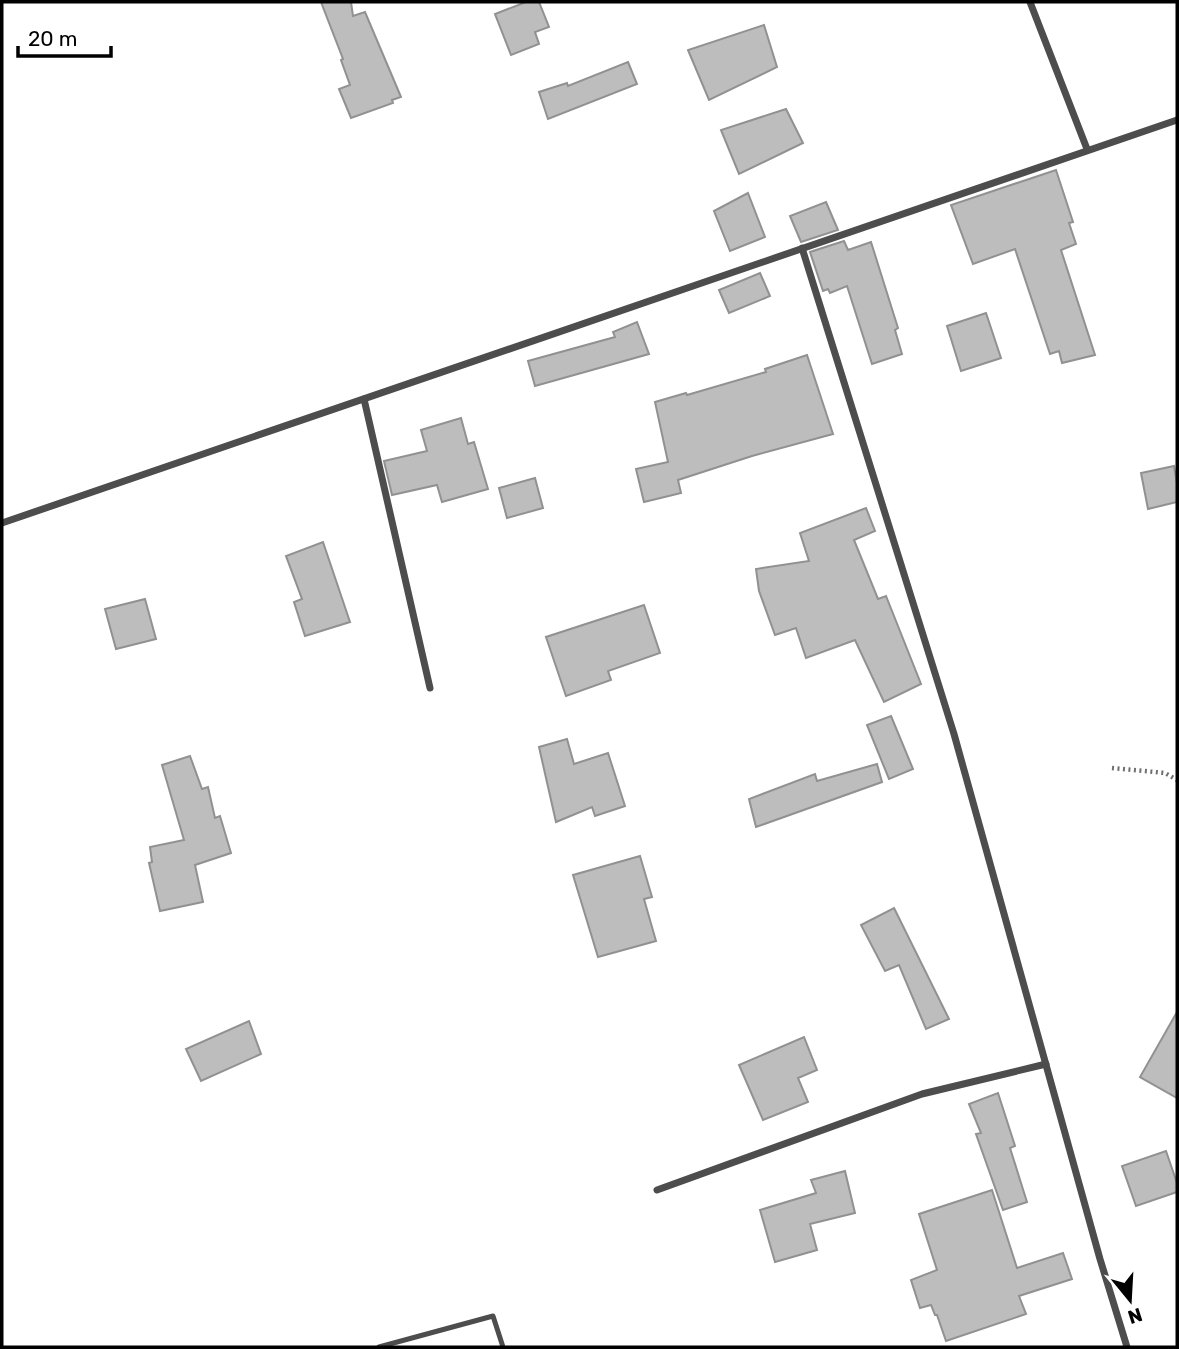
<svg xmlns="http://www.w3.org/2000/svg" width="1179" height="1349" font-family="Rubik,sans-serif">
  <rect width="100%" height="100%" fill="#fff"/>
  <!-- building -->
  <g fill="#bdbdbd" stroke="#919191" stroke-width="2">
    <path d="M321 2H351L353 16 365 12 401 97 392 100 393 103 351 118 339 89 350 85 341 60 343 59Z"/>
    <path d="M526 2H539L549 27 535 32 539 44 511 55 495 14Z"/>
    <path d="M764 25 777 67 709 100 688 50Z"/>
    <path d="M628 62 637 84 548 119 539 92 567 83 568 86Z"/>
    <path d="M786 109 803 143 739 174 721 130Z"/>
    <path d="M1056 170 1073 222 1069 223 1076 244 1061 250 1095 355 1062 363 1059 351 1050 354 1015 249 973 264 951 205Z"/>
    <path d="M748 193 765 237 730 251 714 211Z"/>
    <path d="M826 202 838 230 801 242 790 216Z"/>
    <path d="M844 241 848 250 871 242 898 328 895 330 902 354 872 364 847 286 830 293 828 289 823 291 810 252Z"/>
    <path d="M760 273 770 296 729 313 719 290Z"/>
    <path d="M986 313 1001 358 961 371 947 326Z"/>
    <path d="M637 322 649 354 535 386 528 361 615 337 613 332Z"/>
    <path d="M807 355 833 434 752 456 678 480 681 493 644 502 636 469 668 462 655 402 686 393 687 395 766 372 765 369Z"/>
    <path d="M461 418 468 444 474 442 488 489 442 502 437 485 392 495 384 461 427 451 421 430Z"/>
    <path d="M1174 466 1177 483V502L1148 509 1141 473Z"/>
    <path d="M535 478 543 508 507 518 499 488Z"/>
    <path d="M866 508 875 531 854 540 878 599 886 596 921 684 884 702 855 640 806 658 796 628 775 635 759 591 756 569 809 561 800 533Z"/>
    <path d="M323 542 350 622 305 636 294 602 302 599 286 556Z"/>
    <path d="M145 599 156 639 116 649 105 609Z"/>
    <path d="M644 605 660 653 608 671 611 680 566 696 546 637Z"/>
    <path d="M891 716 913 769 889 779 867 725Z"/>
    <path d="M567 739 574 764 608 753 625 806 595 816 592 807 556 822 539 747Z"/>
    <path d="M190 756 202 789 208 787 215 818 220 816 231 853 195 865 203 902 160 911 149 863 152 862 150 847 184 840 162 765Z"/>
    <path d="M877 764 882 782 756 827 749 799 815 774 817 781Z"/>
    <path d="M640 856 652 897 644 899 656 941 598 957 573 875Z"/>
    <path d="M894 908 949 1019 926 1029 899 965 885 971 861 925Z"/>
    <path d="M1177 1012V1098L1140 1077Z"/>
    <path d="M249 1021 261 1054 201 1081 186 1049Z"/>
    <path d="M804 1037 817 1070 798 1078 808 1102 763 1120 739 1065Z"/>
    <path d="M998 1093 1015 1146 1010 1148 1027 1202 1003 1210 976 1134 981 1133 969 1104Z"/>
    <path d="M1166 1151 1177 1183V1192L1136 1206 1122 1166Z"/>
    <path d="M845 1171 855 1213 810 1224 817 1250 775 1262 760 1210 816 1193 811 1180Z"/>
    <path d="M992 1190 1017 1268 1063 1253 1072 1279 1019 1296 1026 1314 946 1341 937 1315H935L931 1305 920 1308 911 1280 937 1270 919 1214Z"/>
  </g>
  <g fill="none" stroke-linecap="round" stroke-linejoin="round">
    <!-- path -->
    <path stroke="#6f6f6f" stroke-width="4.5" stroke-dasharray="2 3.5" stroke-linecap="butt" d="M1112 768 1165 773 1177 780"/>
    <!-- service -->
    <path stroke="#4d4d4d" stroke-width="5" d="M379 1347 493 1316 503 1347"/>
    <!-- minor -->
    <g stroke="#4d4d4d" stroke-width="7">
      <path d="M1030 2 1087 149"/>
      <path d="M802 248 954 734 1100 1259 1127 1347"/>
      <path d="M364 399 430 688"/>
      <path d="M2 523 1177 120"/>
      <path d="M657 1190 922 1094 1046 1064"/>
    </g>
  </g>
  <!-- border -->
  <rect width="1179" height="1349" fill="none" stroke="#000000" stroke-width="7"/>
  <!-- north arrow -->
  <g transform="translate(1130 1300) rotate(162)" stroke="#ffffff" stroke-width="5" paint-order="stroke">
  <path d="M0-5L12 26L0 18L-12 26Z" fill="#000000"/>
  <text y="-10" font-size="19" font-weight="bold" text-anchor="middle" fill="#000000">N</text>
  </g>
  <!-- scale -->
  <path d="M18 46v10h93v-10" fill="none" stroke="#000000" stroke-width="3.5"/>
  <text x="28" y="46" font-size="21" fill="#000000" stroke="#ffffff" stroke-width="5" paint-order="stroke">20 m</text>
</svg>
